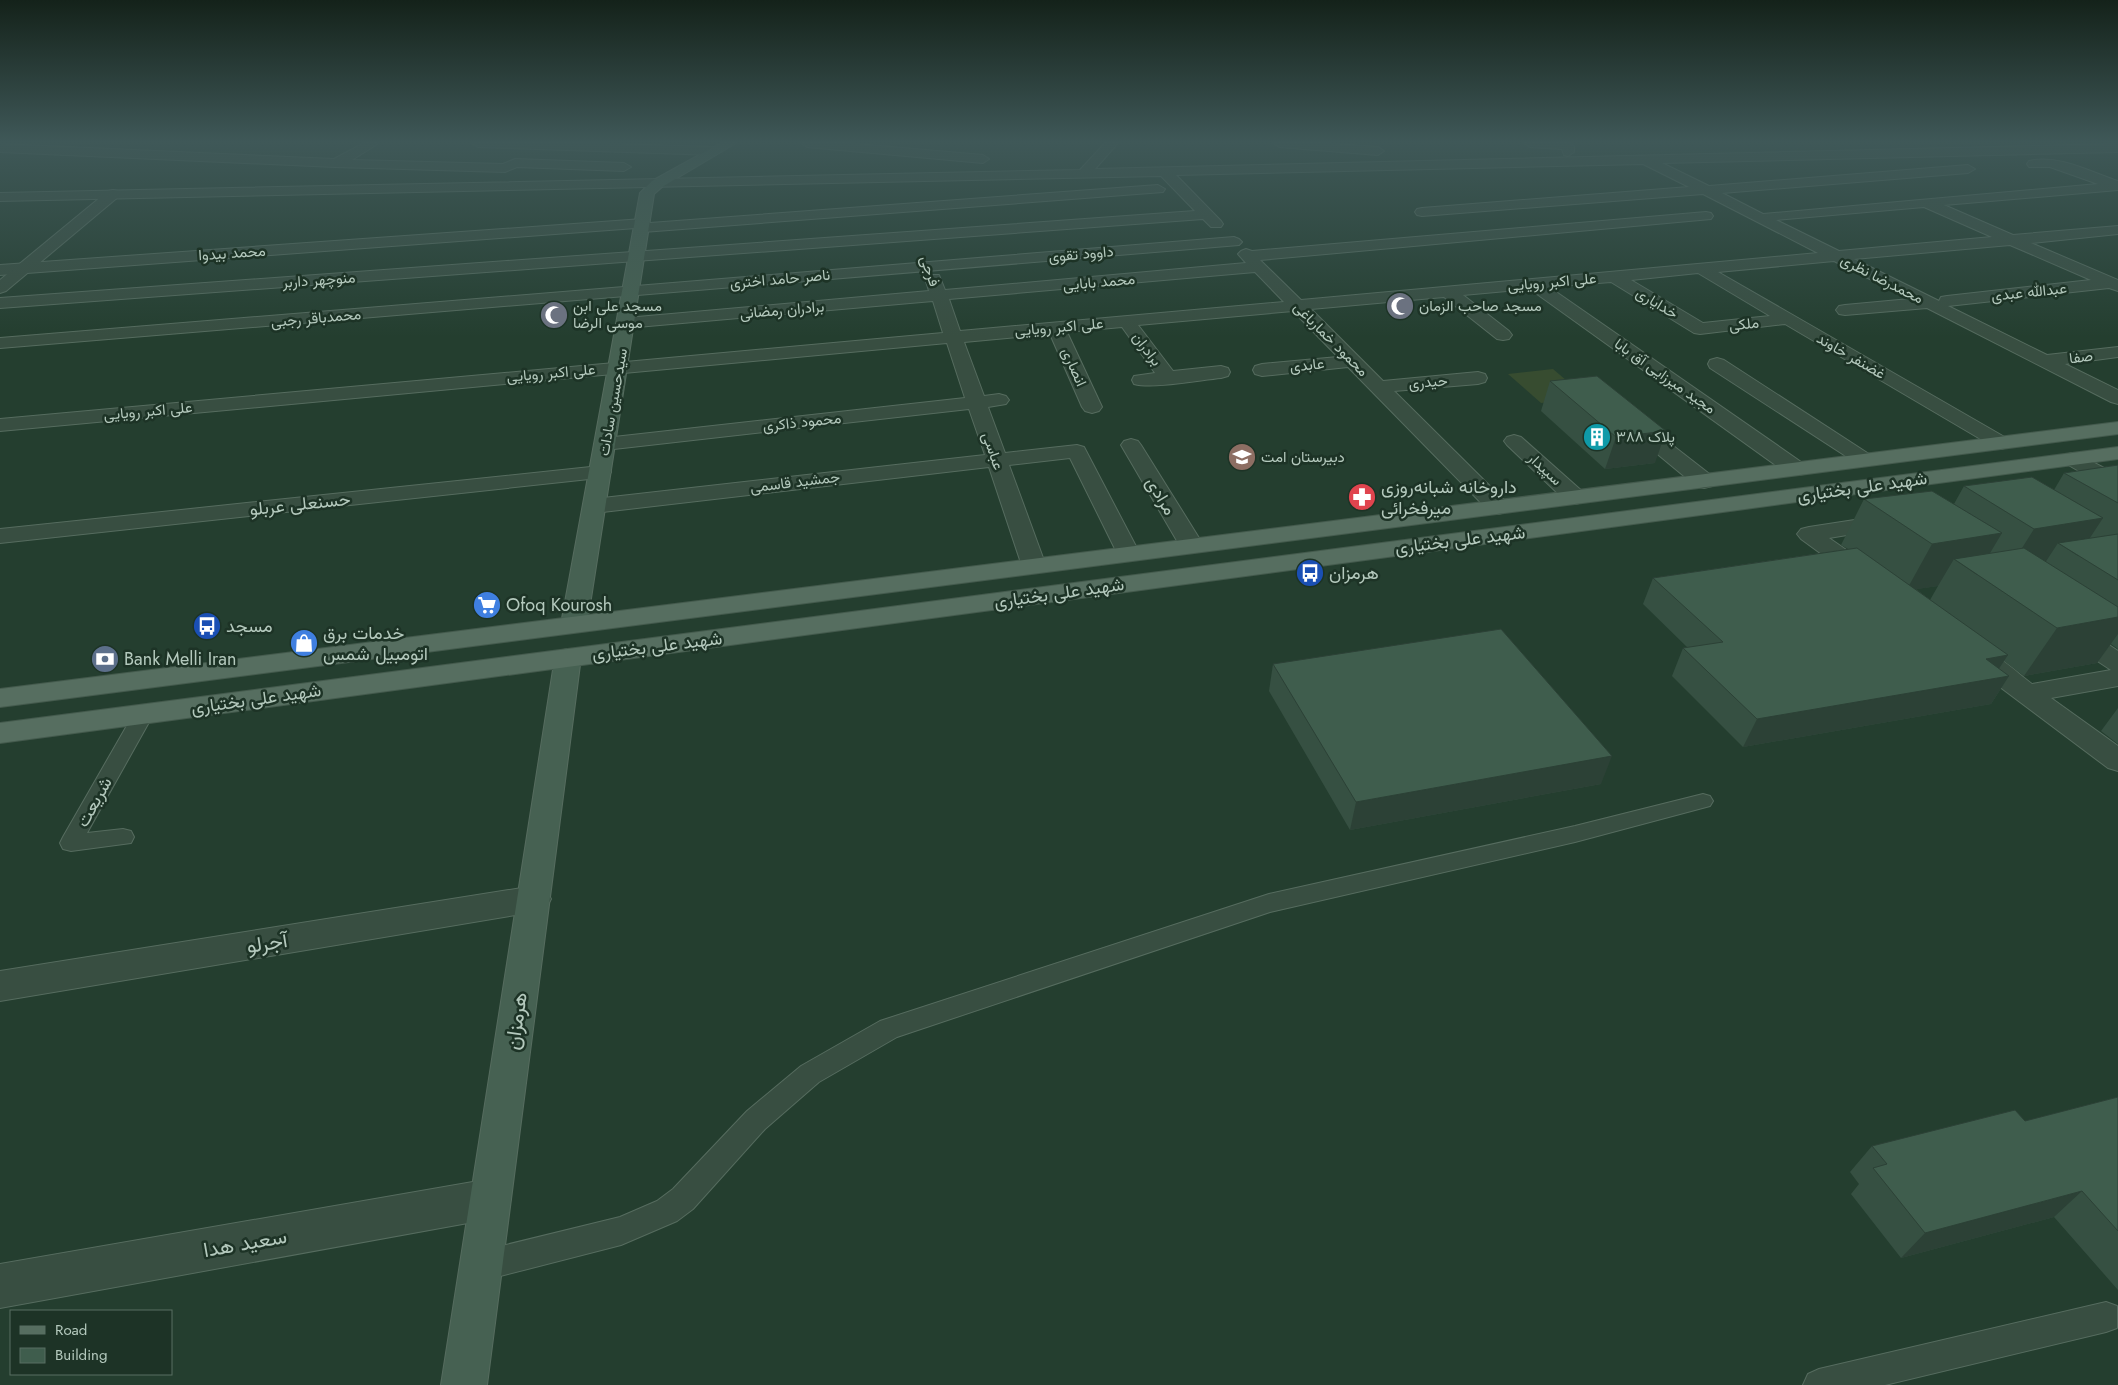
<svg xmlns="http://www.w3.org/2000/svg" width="2118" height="1385" font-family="Jost,Vazirmatn,sans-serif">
  <rect width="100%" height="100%" fill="#243e2f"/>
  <!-- green -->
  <path fill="#374c30" d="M1553 369 1587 398 1541 403 1508 374Z"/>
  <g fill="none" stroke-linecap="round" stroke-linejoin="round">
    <defs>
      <g id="service">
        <path d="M143 709 150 711 153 715 87 833 123 829 131 831 134 837 131 843 71 851 63 849 60 843 63 837 133 715 136 711Z"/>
        <path d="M1703 794 1710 796 1713 801 1710 806 1575 842 1270 912 897 1037 819 1082 765 1129 693 1209 677 1221 621 1245 481 1281 471 1276 466 1266 471 1256 481 1251 620 1217 657 1201 673 1189 747 1111 801 1066 880 1021 1269 894 1575 826Z"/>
        <path d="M2106 1302 2117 1306V1328L2106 1332 1885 1385H1803L1808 1374 1819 1369Z"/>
      </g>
      <g id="minor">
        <path d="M364 143H379L352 160 503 164 515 159 624 163 631 167 624 171 517 167 505 172 335 167 0 152V144L334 159Z"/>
        <path d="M472 143H579L715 147 721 151 715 155 478 147Z"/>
        <path d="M801 143H845L983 155 989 159 983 163 807 147Z"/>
        <path d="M1105 143H1118L1095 169 2118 144V152L1662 163 1709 186 1968 165 1975 169 1968 173 1722 193 1763 214 2098 184 2050 167H2029L2027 164 2029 161C2058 154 2091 172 2118 181V190L1944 205 2013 235 2118 226V234L2031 243 2118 280V291L2109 288 1948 306 2047 355 2118 347V357L2065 364 2118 390V404L2111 402 1927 308 1845 315 1839 314 1836 310 1839 306 1845 305 1910 299 1834 261 1718 272 2008 439 2011 443 2008 447 2001 449 1994 447 1785 324 1700 334 1694 333 1611 282 1549 287 1804 464 1807 469 1804 474 1796 475 1788 474 1530 289 1463 295 1509 331 1512 335 1509 339 1503 340 1497 339 1444 297 1311 309 1383 381 1478 372 1485 374 1487 378 1485 382 1478 384 1394 391 1506 502 1509 507 1506 512 1498 514 1490 512 1348 367 1262 376 1255 374 1253 370 1255 366 1262 364 1338 357 1293 311 1138 325 1173 371 1221 366 1228 368 1230 372 1228 376 1221 378C1200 380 1153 389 1134 384L1132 380 1134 376 1155 373 1122 327 1067 332 1102 407 1099 411 1092 413 1085 411 1082 407 1050 334 964 342 984 396 999 394 1006 396 1009 400 1006 404 988 407 1005 453 1077 445 1084 447 1140 554 1136 559 1128 561 1120 559 1070 458 1009 465 1046 566 1042 571 1034 573 1026 571 1022 566 989 467 594 513 586 511 583 506 586 501 594 499 985 455 969 409 605 450 598 448 595 444 598 440 605 438 965 398 947 343 0 431V419L943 333 933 301 626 328 620 327 617 323 620 319 626 318 929 291 925 278 927 275H939L945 290 1246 263 1238 254 1241 251 1246 249 1252 251 1706 212 1711 213 1713 216 1711 219 1260 260 1301 300 1818 253 1703 194 1422 216 1417 215 1415 212 1417 209 1422 208 1689 187 1643 164 1176 175 1221 221 1223 224 1221 227H1211L1203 219 0 308V298L1195 211 1161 176 0 201V193L1080 170ZM1924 207 1992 237 1839 251 1776 220ZM2010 245 2091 280 1947 296 1941 297 1939 301 1854 259ZM1255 272 1284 302 960 331 949 299ZM1698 273 1770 316 1703 323 1631 280Z"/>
        <path d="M1273 143H1321L1378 147 1384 151 1378 155 1279 147Z"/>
        <path d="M1524 143H1570L1574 146V152L1568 156 1564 155 1562 149 1530 147Z"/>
        <path d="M1158 185 1165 189 1163 192 643 232 638 231 636 228 0 275V265L643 219 648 220 650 223Z"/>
        <path d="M1234 237 1239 239 1242 242 1239 245 0 348V338Z"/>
        <path d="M1717 358 1724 360 1872 456 1876 460 1872 464 1865 466 1858 464 1710 368 1708 364 1710 360Z"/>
        <path d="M1633 418 1640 420 1712 476 1715 481 1712 486 1704 488 1696 486 1626 428 1623 424 1626 420Z"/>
        <path d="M1514 435 1521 437 1583 492 1586 497 1583 502 1575 504 1567 502 1507 445 1504 441 1507 437Z"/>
        <path d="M1131 439 1138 441 1141 445 1204 546 1200 551 1192 553 1184 551 1180 546 1121 445 1124 441Z"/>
        <path d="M2072 453 2079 455 2118 475V491L2110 489 2065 463 2061 459 2065 455Z"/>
        <path d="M600 466 608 467 611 472 608 477 0 543V529Z"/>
        <path d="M1887 515 1895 517 1898 522 1895 527 1829 538 1871 567 1874 572 1871 577 1862 579 1853 577 1801 539 1797 534 1801 529 1809 527Z"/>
        <path d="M2073 625 2082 627 2118 651V686L2051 698 2118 746V771L2108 768 1968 663 1964 657 1968 651C1991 645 2014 671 2032 684L2111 670 2064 639 2060 633 2064 627Z"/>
        <path d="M534 886 546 890 551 899 546 908 534 912 0 1001V971Z"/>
        <path d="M490 1179 505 1185 511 1199 505 1213 490 1219 0 1308V1264Z"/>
      </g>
      <path id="tertiary" d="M113 190 118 191 120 194 118 197 6 291 0 293V280L108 191Z"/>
      <g id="secondary">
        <path d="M721 143H736L662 187 654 194 587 624 583 629 574 632 565 629 561 624 640 193 652 181Z"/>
        <path d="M568 649 577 651 581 657 487 1385H441L555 657 559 651Z"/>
      </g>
      <g id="primary">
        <path d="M2118 422V434L0 707V689Z"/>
        <path d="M2118 447V459L0 743V723Z"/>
      </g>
    </defs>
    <!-- service casing -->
    <use href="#service" stroke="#566c5f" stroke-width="2"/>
    <!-- minor casing -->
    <use href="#minor" stroke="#566c5f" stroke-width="2"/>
    <!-- tertiary casing -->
    <use href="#tertiary" stroke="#566c5f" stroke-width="2"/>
    <!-- secondary casing -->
    <use href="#secondary" stroke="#566c5f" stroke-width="2"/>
    <!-- primary casing -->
    <use href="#primary" stroke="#445a4d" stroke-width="2"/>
    <!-- service -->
    <use href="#service" fill="#384e41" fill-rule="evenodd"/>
    <!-- minor -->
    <use href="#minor" fill="#384e41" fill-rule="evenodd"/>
    <!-- tertiary -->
    <use href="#tertiary" fill="#384e41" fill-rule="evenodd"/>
    <!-- secondary -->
    <use href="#secondary" fill="#466152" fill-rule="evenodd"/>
    <!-- primary -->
    <use href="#primary" fill="#566e60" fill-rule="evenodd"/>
  </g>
  <!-- wall -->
  <g fill="#365042" fill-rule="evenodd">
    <path d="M1550 381 1655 463 1605 469 1541 411Z"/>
    <path d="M2118 465V649L2111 644 2097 663 2024 676 2004 661 1999 669 2009 676 1991 704 1743 747 1672 676 1683 648H1688L1643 604 1653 578 1848 549 1841 545 1864 499 1954 504 1964 486 2054 490 2064 473ZM1938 586 1930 600 1916 589Z"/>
    <path d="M1273 664 1601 784 1350 830 1269 691Z"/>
    <path d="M2118 708V744L2101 731Z"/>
    <path d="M2118 1097V1290L2054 1217 1901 1258 1851 1194 1859 1184 1850 1172 1872 1146 2025 1121Z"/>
  </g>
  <!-- shaded-wall -->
  <g fill="#2c4136">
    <path d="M1666 431 1655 463 1605 469 1616 437Z"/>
    <path d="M2103 518 2078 556 2058 543 2041 569 2005 575 2034 529Z"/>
    <path d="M2002 533 1977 575 1954 559 1938 586 1906 591 1932 544Z"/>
    <path d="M2118 617V634L2097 663 2024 676 2057 628Z"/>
    <path d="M2008 655 1992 679 2009 676 1991 704 1743 747 1757 719 1986 659Z"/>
    <path d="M1612 756 1601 784 1350 830 1356 802Z"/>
    <path d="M2082 1191 2054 1217 1901 1258 1925 1233Z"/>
  </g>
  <!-- building -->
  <g fill="#3f5d4d" stroke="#2c4136">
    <path d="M1597 376 1666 431 1616 437 1550 381Z"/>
    <path d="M2118 465V503L2064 473Z"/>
    <path d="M2032 477 2103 518 2034 529 1964 486Z"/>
    <path d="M1932 491 2002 533 1932 544 1864 499Z"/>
    <path d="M2118 534V580L2058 543Z"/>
    <path d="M1857 548 2008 655 1986 659 2009 676 1757 719 1683 648 1723 642 1653 578Z"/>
    <path d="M2024 548 2118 607V617L2057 628 1954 559Z"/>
    <path d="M1501 629 1612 756 1356 802 1273 664Z"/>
    <path d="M2118 1097V1231L2082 1191 1925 1233 1873 1168 1887 1164 1872 1146 2015 1110 2025 1121Z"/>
  </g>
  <!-- sky -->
  <linearGradient id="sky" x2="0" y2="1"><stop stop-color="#14221a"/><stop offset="0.42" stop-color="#3f5858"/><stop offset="1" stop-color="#3f5858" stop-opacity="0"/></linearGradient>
  <rect width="2118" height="337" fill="url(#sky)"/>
  <!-- icons -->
  <defs>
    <symbol id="mosque-disc" viewBox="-11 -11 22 22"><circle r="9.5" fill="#6b7280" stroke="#1d3326"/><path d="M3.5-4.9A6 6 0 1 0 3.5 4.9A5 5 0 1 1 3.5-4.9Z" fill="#fff"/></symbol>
    <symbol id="building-disc" viewBox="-11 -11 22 22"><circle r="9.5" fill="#0f9aa8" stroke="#1d3326"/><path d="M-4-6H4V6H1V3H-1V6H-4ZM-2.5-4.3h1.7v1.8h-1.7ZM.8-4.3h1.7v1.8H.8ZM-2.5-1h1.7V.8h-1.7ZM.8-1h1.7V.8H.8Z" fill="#fff"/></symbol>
    <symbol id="school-disc" viewBox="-11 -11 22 22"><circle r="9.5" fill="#8d6e63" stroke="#1d3326"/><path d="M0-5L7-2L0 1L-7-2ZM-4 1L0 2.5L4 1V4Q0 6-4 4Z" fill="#fff"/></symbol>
    <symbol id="pharmacy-disc" viewBox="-11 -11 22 22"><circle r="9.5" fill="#e0444e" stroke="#1d3326"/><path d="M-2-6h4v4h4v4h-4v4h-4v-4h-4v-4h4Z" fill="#fff"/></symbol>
    <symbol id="bus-disc" viewBox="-11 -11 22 22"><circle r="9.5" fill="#1a4fb4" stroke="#1d3326"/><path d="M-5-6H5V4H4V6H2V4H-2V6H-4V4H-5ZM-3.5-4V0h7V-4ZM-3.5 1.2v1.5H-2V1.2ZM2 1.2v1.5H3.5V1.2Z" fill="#fff"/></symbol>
    <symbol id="supermarket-disc" viewBox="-11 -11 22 22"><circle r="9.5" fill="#3f7fe0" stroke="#1d3326"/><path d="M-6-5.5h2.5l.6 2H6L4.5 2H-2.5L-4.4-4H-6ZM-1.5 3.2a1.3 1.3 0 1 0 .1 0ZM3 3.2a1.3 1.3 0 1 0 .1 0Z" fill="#fff"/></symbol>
    <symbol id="shop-disc" viewBox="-11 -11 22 22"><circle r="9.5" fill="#3f7fe0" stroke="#1d3326"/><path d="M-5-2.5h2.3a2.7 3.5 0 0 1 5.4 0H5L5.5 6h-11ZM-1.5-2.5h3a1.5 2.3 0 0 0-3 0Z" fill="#fff"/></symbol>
    <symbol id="bank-disc" viewBox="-11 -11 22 22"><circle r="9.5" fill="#5c6f8a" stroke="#1d3326"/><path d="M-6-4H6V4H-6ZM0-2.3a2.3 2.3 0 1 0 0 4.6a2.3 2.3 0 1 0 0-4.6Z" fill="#fff"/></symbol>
  </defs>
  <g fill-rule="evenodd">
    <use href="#mosque-disc" x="1384" y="290" width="32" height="32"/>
    <use href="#mosque-disc" x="538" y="299" width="32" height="32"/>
    <use href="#building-disc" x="1581" y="421" width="32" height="32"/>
    <use href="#school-disc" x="1226" y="441" width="32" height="32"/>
    <use href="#pharmacy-disc" x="1346" y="481" width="32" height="32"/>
    <use href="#bus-disc" x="1294" y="557" width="32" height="32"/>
    <use href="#supermarket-disc" x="471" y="589" width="32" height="32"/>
    <use href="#bus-disc" x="191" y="610" width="32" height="32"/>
    <use href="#shop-disc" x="288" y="627" width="32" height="32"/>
    <use href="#bank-disc" x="89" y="643" width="32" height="32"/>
  </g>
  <g text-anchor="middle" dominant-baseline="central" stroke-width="5" stroke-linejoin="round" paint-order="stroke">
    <!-- far-street labels -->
    <g font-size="15" fill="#b4c9bd" stroke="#1d3326">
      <text transform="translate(232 253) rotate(-4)">محمد بیدوا</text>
      <text transform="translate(1081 254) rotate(-5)">داوود تقوی</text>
      <text transform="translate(930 271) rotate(71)">فرجی</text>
      <text transform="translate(780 279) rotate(-5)">ناصر حامد اختری</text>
      <text transform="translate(1882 279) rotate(27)">محمدرضا نظری</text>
      <text transform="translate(319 280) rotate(-4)">منوچهر داربر</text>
      <text transform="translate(1099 282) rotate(-5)">محمد بابایی</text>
      <text transform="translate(1552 282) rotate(-5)">علی اکبر رویایی</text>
      <text transform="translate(2029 292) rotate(-6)">عبدالله عبدی</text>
      <text transform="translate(1657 303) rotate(31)">خدایاری</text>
      <text transform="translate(782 310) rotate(-5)">برادران رمضانی</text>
      <text transform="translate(316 318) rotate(-5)">محمدباقر رجبی</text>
      <text transform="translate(1744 324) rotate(-6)">ملکی</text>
      <text transform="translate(1059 327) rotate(-5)">علی اکبر رویایی</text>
      <text transform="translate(1331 339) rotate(45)">محمود خمارباغی</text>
      <text transform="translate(1147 349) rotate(53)">برادران</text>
      <text transform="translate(1851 356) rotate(30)">غضنفر خاوند</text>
      <text transform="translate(2081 357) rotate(-7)">صفا</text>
      <text transform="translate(1307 365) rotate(-6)">عابدی</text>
      <text transform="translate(1074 367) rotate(66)">انصاری</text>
      <text transform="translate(551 373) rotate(-5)">علی اکبر رویایی</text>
      <text transform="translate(1665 376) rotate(35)">مجید میرزایی آق بابا</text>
      <text transform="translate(1428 382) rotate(-5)">حیدری</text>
      <text transform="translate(613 402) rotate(-80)">سیدحسین سادات</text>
      <text transform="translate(148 411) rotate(-5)">علی اکبر رویایی</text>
      <text transform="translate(802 422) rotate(-6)">محمود ذاکری</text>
      <text transform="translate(993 451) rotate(71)">عباسی</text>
      <text transform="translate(1545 469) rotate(43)">سپیدار</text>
      <text transform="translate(795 482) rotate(-7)">جمشید قاسمی</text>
    </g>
    <!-- far-poi labels -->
    <g font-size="15" fill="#b4c9bd" stroke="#1d3326" text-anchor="start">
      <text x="573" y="306">مسجد علی ابن<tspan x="573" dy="17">موسی الرضا</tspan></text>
      <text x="1419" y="306">مسجد صاحب الزمان</text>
      <text x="1616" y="437">پلاک ۳۸۸</text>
      <text x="1261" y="457">دبیرستان امت</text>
    </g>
    <!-- poi labels -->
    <g font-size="18" fill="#b4c9bd" stroke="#1d3326" text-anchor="start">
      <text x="1381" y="487">داروخانه شبانه‌روزی<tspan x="1381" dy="21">میرفخرائی</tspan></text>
      <text x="1329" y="573">هرمزان</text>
      <text x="506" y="605">Ofoq Kourosh</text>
      <text x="226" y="626">مسجد</text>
      <text x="323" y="633">خدمات برق<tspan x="323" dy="21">اتومبیل شمس</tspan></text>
      <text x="124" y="659">Bank Melli Iran</text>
    </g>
    <!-- street labels -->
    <g font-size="18" fill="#b4c9bd" stroke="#1d3326">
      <text transform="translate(1862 487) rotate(-8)">شهید علی بختیاری</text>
      <text transform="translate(1161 496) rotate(59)">مرادی</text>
      <text transform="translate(300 504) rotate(-6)">حسنعلی عربلو</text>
      <text transform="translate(1460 540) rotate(-7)">شهید علی بختیاری</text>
      <text transform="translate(1059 593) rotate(-8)">شهید علی بختیاری</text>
      <text transform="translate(657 646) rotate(-7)">شهید علی بختیاری</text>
      <text transform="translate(256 699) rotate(-8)">شهید علی بختیاری</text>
      <text transform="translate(94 802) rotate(-61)">شریعت</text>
    </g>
    <!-- near-street labels -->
    <g font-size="21" fill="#b4c9bd" stroke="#1d3326">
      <text transform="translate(267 943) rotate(-9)">آجرلو</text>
      <text transform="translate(516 1021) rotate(-82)">هرمزان</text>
      <text transform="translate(245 1243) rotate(-10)">سعید هدا</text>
    </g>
  </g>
  <!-- legend -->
  <rect x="10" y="1310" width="162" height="65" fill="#1d3326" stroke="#596f62"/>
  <rect x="20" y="1326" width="25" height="8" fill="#566e60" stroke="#596f62"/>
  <text x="55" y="1335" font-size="15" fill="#b4c9bd">Road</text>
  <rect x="20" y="1348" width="25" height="15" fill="#3f5d4d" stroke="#596f62"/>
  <text x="55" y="1360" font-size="15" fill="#b4c9bd">Building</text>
</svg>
